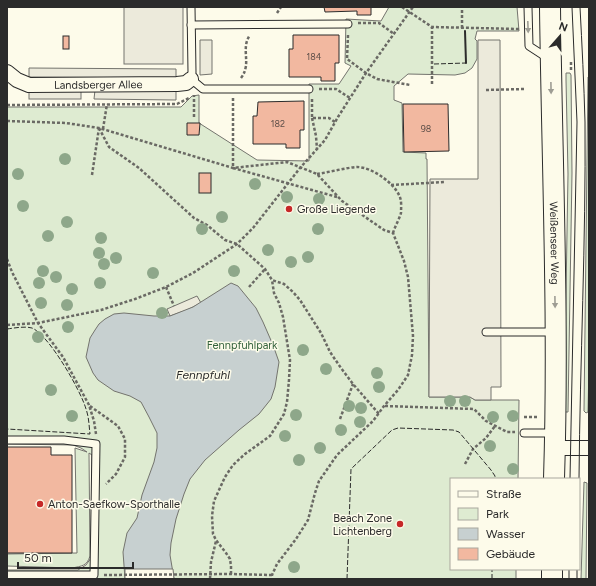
<svg xmlns="http://www.w3.org/2000/svg" width="596" height="586" font-family="Figtree,sans-serif">
  <rect width="100%" height="100%" fill="#fdfbea"/>
  <!-- green -->
  <g fill="#deebd1" stroke="#74746e">
    <path d="M389 7H517L519 31H477L475 39 477 41V59L472 68 465 73 455 75 408 74 394 86V100L402 103 403 152 426 153V159H427L429 397H470L475 400H519L518 479H451V569H516V579H7V570H78L86 565 91 558 92 455 89 453 90 556C87 566 82 566 72 568L7 566V554L77 553 75 448 87 452 81 448 73 445 7 444V107H181L192 96 199 95V123L257 160 309 161V84H339L351 66 345 63 346 19 381 21Z"/>
    <path d="M566 73H570L571 75 572 173 568 412H564L568 174 566 80Z"/>
    <path d="M588 77H589V364L588 412 586 413 584 411Z"/>
    <path d="M584 482 587 483 586 579H581Z"/>
  </g>
  <!-- parking -->
  <g fill="#eceadb" stroke="#74746e">
    <rect x="124" y="7" width="59" height="57"/>
    <path d="M200 40H212V74L200 75Z"/>
    <path d="M478 40H500L501 387H491V400H475L470 397H429L430 179H478Z"/>
    <path d="M29 68 176 69V78L29 77Z"/>
    <rect x="29" y="90" width="52" height="9"/>
    <path d="M95 90 176 91V100L94 99Z"/>
    <path d="M197 296 201 303 187 310 170 316 167 309Z"/>
  </g>
  <!-- water -->
  <path fill="#c7d0d0" stroke="#74746e" d="M231 283 238 286 256 308 263 322 273 345 279 362 275 387 271 399 259 414 239 430 205 460 190 479 184 494 176 519 171 543 170 555 174 579H125L123 552 127 533 137 518 142 495 154 462 157 448V433L149 417 141 402 130 396 114 391 98 380 93 373 86 357 90 338 95 330 99 324 105 319 114 314 124 313 154 316H170L193 307Z"/>
  <!-- pier -->
  <path fill="#fdfbea" stroke="#74746e" d="M125 569H173L174 579H125Z"/>
  <!-- building -->
  <g fill="#f2b8a0" stroke="#2b2b2b">
    <path d="M324 7H371V15H357V11L325 12Z"/>
    <path d="M293 35H339V63H335V81H321V77H289V49H293Z"/>
    <rect x="63" y="36" width="6" height="13"/>
    <path d="M304 101V130H300V148H286V144H253V116H257L258 102Z"/>
    <path d="M403 104H448L449 151 404 152Z"/>
    <path d="M187 123H200L199 135H187Z"/>
    <rect x="199" y="173" width="12" height="20"/>
    <path d="M7 447H51V455H72V553H7Z"/>
  </g>
  <g fill="none" stroke-linecap="round" stroke-linejoin="round">
    <defs>
      <g id="service">
        <path d="M191 7 192 72 191 79 203 89H309"/>
        <path d="M528 7 529 46 549 59"/>
        <path d="M191 25 348 24"/>
        <path d="M486 332H554"/>
        <path d="M524 433H553"/>
        <path d="M7 440H64L96 444 94 575H7"/>
      </g>
      <g id="minor">
        <path id="s1" d="M7 72 17 80 29 85 177 84 186 83 191 79"/>
        <path d="M555 448H589"/>
      </g>
      <g id="secondary">
        <path id="s2" d="M550 7C552 164 559 322 554 479"/>
        <path d="M552 579V569"/>
      </g>
    </defs>
    <!-- service casing -->
    <use href="#service" stroke="#2b2b2b" stroke-width="9"/>
    <!-- minor casing -->
    <use href="#minor" stroke="#2b2b2b" stroke-width="16"/>
    <!-- secondary casing -->
    <use href="#secondary" stroke="#2b2b2b" stroke-width="22"/>
    <!-- path -->
    <g stroke="#6a6964" stroke-width="2.5" stroke-dasharray="3 2" stroke-linecap="butt">
      <path d="M402 7 432 27 519 29"/>
      <path d="M277 13 281 7"/>
      <path d="M358 23H379L394 34"/>
      <path d="M462 28V7"/>
      <path d="M348 35 347 59 366 73 377 79 410 85"/>
      <path d="M571 62V71"/>
      <path d="M241 78C244 74 245 71 246 66 247 55 243 45 250 35"/>
      <path d="M432 84V27"/>
      <path d="M319 89H336L350 98"/>
      <path d="M486 90 525 89"/>
      <path d="M233 98V168L337 197"/>
      <path d="M312 99V118H329L335 122"/>
      <path d="M7 105 177 104 189 98"/>
      <path d="M194 117V95"/>
      <path d="M312 118 316 136 317 149"/>
      <path d="M7 121 66 123 99 128 233 168 287 162 317 174 342 201 384 230 393 233 404 261 408 277 413 336 412 355 408 375 398 390 384 406 373 421 337 455 326 471 319 481 315 493 308 520 296 539 277 564 272 575V579"/>
      <path d="M99 128 109 147 139 168 194 218 207 225 225 240 237 244 265 269 272 280 284 284 293 292 300 300 321 333 330 352 341 368 353 384 379 414"/>
      <path d="M103 129 107 104"/>
      <path d="M317 174C330 172 344 168 357 167 371 167 393 182 399 195 402 200 401 208 401 213 399 220 395 226 393 233"/>
      <path d="M92 175 99 128"/>
      <path d="M391 185 445 182"/>
      <path d="M7 259 12 272 38 323 63 357 89 405 94 421 96 434"/>
      <path d="M166 287 174 306"/>
      <path d="M249 287 265 269"/>
      <path d="M7 325 38 323 101 310 135 299 166 287 193 273 237 244 253 228 300 168 325 140 338 117 366 73 413 7"/>
      <path d="M90 406 118 426 125 439V457L116 474 106 484"/>
      <path d="M385 406 474 409 486 421 507 432H515"/>
      <path d="M524 417H538"/>
      <path d="M340 419 353 384"/>
      <path d="M465 464 473 449 486 438 495 426"/>
      <path d="M231 574V566L230 559 226 553 216 540 213 534 212 516 214 501 225 477 233 465 245 454 270 436 284 414 287 402 289 380 290 360 283 317 279 303 274 293 272 280"/>
      <path d="M104 575 231 574 272 575"/>
      <path d="M210 579 211 562 216 541"/>
    </g>
    <!-- service -->
    <use href="#service" stroke="#fdfbea" stroke-width="7"/>
    <!-- minor -->
    <use href="#minor" stroke="#fdfbea" stroke-width="14"/>
    <!-- secondary -->
    <use href="#secondary" stroke="#fdfbea" stroke-width="20"/>
    <!-- tram -->
    <g stroke="#2b2b2b" stroke-width="1">
      <path d="M570 479 577 122 572 7"/>
      <path d="M579 479C580 360 586 241 585 122 584 84 582 45 580 7"/>
      <path d="M569 579V569"/>
      <path d="M577 579V569"/>
    </g>
    <!-- fence -->
    <g stroke="#2b2b2b" stroke-width="1" stroke-dasharray="5 2" stroke-linecap="butt">
      <path d="M434 64 466 63"/>
      <path d="M7 329C14 328 25 326 32 328 49 335 81 391 86 409 89 417 89 426 90 434L7 429"/>
      <path d="M347 579 351 469 392 430 398 428 453 430 459 432 491 470 495 476V479"/>
      <path d="M492 579V569"/>
    </g>
    <!-- wall -->
    <path stroke="#2b2b2b" stroke-width="2" d="M465 31 466 63"/>
  </g>
  <!-- trees -->
  <g fill="#8ea78a">
    <circle cx="65" cy="159" r="6"/>
    <circle cx="18" cy="174" r="6"/>
    <circle cx="255" cy="184" r="6"/>
    <circle cx="287" cy="197" r="6"/>
    <circle cx="319" cy="199" r="6"/>
    <circle cx="23" cy="206" r="6"/>
    <circle cx="222" cy="217" r="6"/>
    <circle cx="67" cy="222" r="6"/>
    <circle cx="202" cy="229" r="6"/>
    <circle cx="318" cy="229" r="6"/>
    <circle cx="48" cy="236" r="6"/>
    <circle cx="101" cy="238" r="6"/>
    <circle cx="268" cy="250" r="6"/>
    <circle cx="99" cy="253" r="6"/>
    <circle cx="308" cy="257" r="6"/>
    <circle cx="116" cy="258" r="6"/>
    <circle cx="291" cy="262" r="6"/>
    <circle cx="104" cy="264" r="6"/>
    <circle cx="43" cy="271" r="6"/>
    <circle cx="234" cy="271" r="6"/>
    <circle cx="153" cy="273" r="6"/>
    <circle cx="56" cy="277" r="6"/>
    <circle cx="39" cy="283" r="6"/>
    <circle cx="100" cy="283" r="6"/>
    <circle cx="72" cy="289" r="6"/>
    <circle cx="41" cy="303" r="6"/>
    <circle cx="67" cy="305" r="6"/>
    <circle cx="162" cy="313" r="6"/>
    <circle cx="68" cy="327" r="6"/>
    <circle cx="38" cy="337" r="6"/>
    <circle cx="303" cy="350" r="6"/>
    <circle cx="326" cy="369" r="6"/>
    <circle cx="377" cy="373" r="6"/>
    <circle cx="379" cy="387" r="6"/>
    <circle cx="51" cy="390" r="6"/>
    <circle cx="450" cy="401" r="6"/>
    <circle cx="465" cy="401" r="6"/>
    <circle cx="349" cy="406" r="6"/>
    <circle cx="361" cy="408" r="6"/>
    <circle cx="296" cy="415" r="6"/>
    <circle cx="72" cy="416" r="6"/>
    <circle cx="513" cy="416" r="6"/>
    <circle cx="493" cy="417" r="6"/>
    <circle cx="360" cy="422" r="6"/>
    <circle cx="341" cy="430" r="6"/>
    <circle cx="285" cy="436" r="6"/>
    <circle cx="490" cy="446" r="6"/>
    <circle cx="320" cy="448" r="6"/>
    <circle cx="299" cy="460" r="6"/>
    <circle cx="513" cy="469" r="6"/>
    <circle cx="294" cy="567" r="6"/>
  </g>
  <!-- one-way arrows -->
  <defs><path id="oneway-solid" d="M-6-.8H1V-3.2L6.5 0L1 3.2V.8H-6Z"/></defs>
  <g fill="#9e9d94">
    <use href="#oneway-solid" transform="translate(528 27) rotate(88)"/>
    <use href="#oneway-solid" transform="translate(551 88) rotate(89)"/>
    <use href="#oneway-solid" transform="translate(555 302) rotate(89)"/>
  </g>
  <!-- markers -->
  <g fill="#c62828" stroke="#fdfbea" stroke-width="1.5">
    <circle cx="289" cy="209" r="4"/>
    <circle cx="40" cy="504" r="4"/>
    <circle cx="400" cy="524" r="4"/>
  </g>
  <g text-anchor="middle" dominant-baseline="central" stroke-width="3" stroke-linejoin="round" paint-order="stroke">
    <!-- number labels -->
    <g font-size="9" fill="#5d4e48">
      <text x="314" y="56">184</text>
      <text x="278" y="123">182</text>
      <text x="426" y="128">98</text>
    </g>
    <!-- street labels -->
    <g font-size="11" fill="#2b2b2b" stroke="#fdfbea">
      <text stroke="none"><textPath href="#s1" startOffset="95">Landsberger Allee</textPath></text>
      <text stroke="none"><textPath href="#s2" startOffset="236">Weißenseer Weg</textPath></text>
    </g>
    <!-- poi labels -->
    <g font-size="11" fill="#2b2b2b" stroke="#fdfbea" text-anchor="start">
      <text x="297" y="209">Große Liegende</text>
      <text x="48" y="504">Anton-Saefkow-Sporthalle</text>
      <text x="392" y="518" text-anchor="end">Beach Zone<tspan x="392" dy="13">Lichtenberg</tspan></text>
    </g>
    <!-- park labels -->
    <g font-size="11" fill="#34623c" stroke="#fdfbea">
      <text x="242" y="345">Fennpfuhlpark</text>
    </g>
    <!-- water labels -->
    <g font-size="12" font-style="italic" fill="#2b2b2b" stroke="#fdfbea">
      <text x="203" y="375">Fennpfuhl</text>
    </g>
  </g>
  <!-- border -->
  <rect width="596" height="586" fill="none" stroke="#2b2b2b" stroke-width="16"/>
  <!-- legend -->
  <rect x="450" y="478" width="130" height="92" fill="#fdfbea" stroke="#a9a89e"/>
  <rect x="458" y="491" width="20" height="6" fill="#fdfbea" stroke="#a9a89e"/>
  <text x="486" y="498" font-size="12" fill="#2b2b2b">Straße</text>
  <rect x="458" y="508" width="20" height="12" fill="#deebd1" stroke="#a9a89e"/>
  <text x="486" y="518" font-size="12" fill="#2b2b2b">Park</text>
  <rect x="458" y="528" width="20" height="12" fill="#c7d0d0" stroke="#a9a89e"/>
  <text x="486" y="538" font-size="12" fill="#2b2b2b">Wasser</text>
  <rect x="458" y="548" width="20" height="12" fill="#f2b8a0" stroke="#a9a89e"/>
  <text x="486" y="558" font-size="12" fill="#2b2b2b">Gebäude</text>
  <!-- north arrow -->
  <g transform="translate(560 36) rotate(20)" stroke="#fdfbea" stroke-width="3" paint-order="stroke">
  <path d="M0-3L7 15L0 10L-7 15Z" fill="#2b2b2b"/>
  <text y="-6" font-size="11" font-weight="bold" text-anchor="middle" fill="#2b2b2b">N</text>
  </g>
  <!-- scale -->
  <path d="M18 562v6h115v-6" fill="none" stroke="#2b2b2b" stroke-width="2"/>
  <text x="24" y="562" font-size="12" fill="#2b2b2b" stroke="#fdfbea" stroke-width="3" paint-order="stroke">50 m</text>
</svg>
